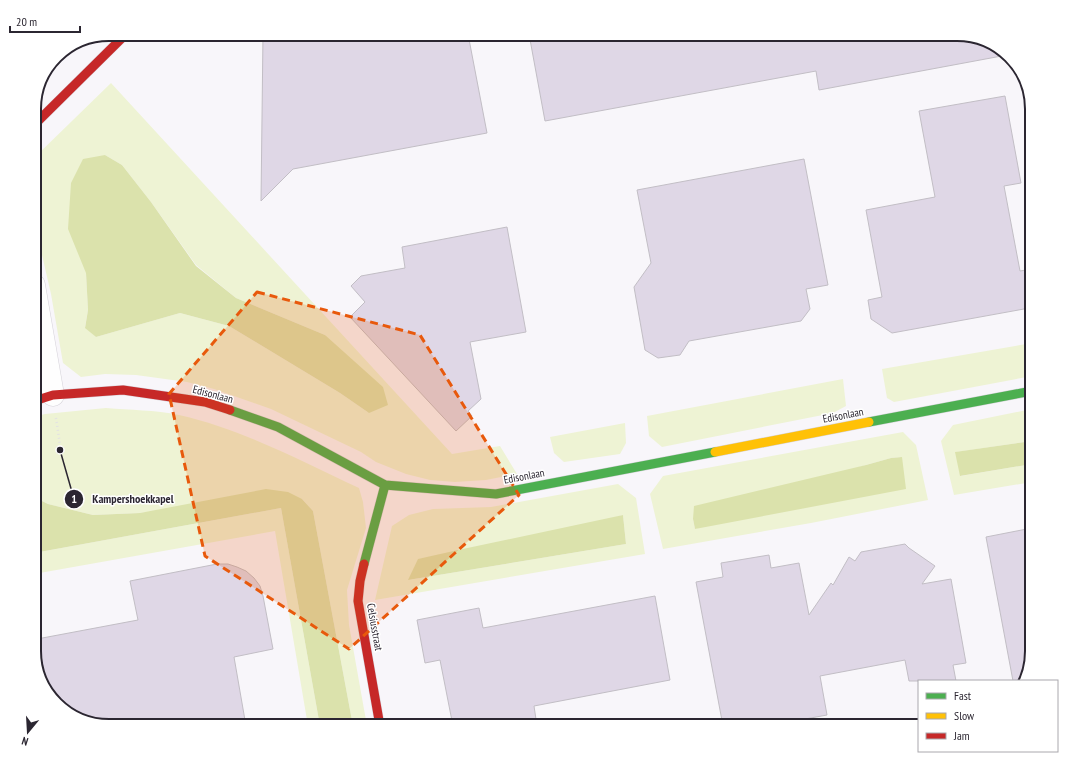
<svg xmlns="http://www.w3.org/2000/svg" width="1066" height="760" font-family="'PT Sans Narrow',sans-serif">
  <rect width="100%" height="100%" fill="#f8f6fa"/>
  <!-- green -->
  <g fill="#eef3d4" fill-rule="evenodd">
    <path d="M111 83 452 454 500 446 517 474 486 480 455 482 430 480 406 474 376 462 361 452 271 409 214 389 187 382 136 375 105 374 81 377 63 363 51 294 39 242 34 235V158ZM105 155 122 165 151 202 196 265 236 298 325 335 369 413 340 393 229 326 180 313 96 337 85 327 88 310 86 273Z"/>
    <path d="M1032 343V376L894 402 887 398 882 369Z"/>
    <path d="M843 379 846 406 833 413 662 447 649 436 647 416Z"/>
    <path d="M106 408C130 410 155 410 179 415 242 429 301 461 359 488L363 502 366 528 347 590 349 625 367 726H353L313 511 302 499 140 513 93 515 48 504 34 497V417L45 414Z"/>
    <path d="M1032 409V441L956 452 961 476 1032 464V482L954 495 941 441 953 425Z"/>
    <path d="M625 423 626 443 620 454 564 462 554 453 550 437Z"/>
    <path d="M903 432 916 445 928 500 811 523 663 549 650 494 663 476ZM902 457 695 529 693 519 866 465 891 458Z"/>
    <path d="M618 484 636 498 645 554 375 600 392 526 409 515 433 509 491 507ZM623 515 626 544 408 580Z"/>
    <path d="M281 508 320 726H308L275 531 34 574V553Z"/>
  </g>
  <!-- water -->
  <g fill="#dbe2ac">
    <path d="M105 155 122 165 151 202 196 266 236 298 325 335 383 387 388 405 369 413 340 393 229 326 180 313 96 337 85 328 88 310 86 273 68 229 71 183 83 159Z"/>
    <path d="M1032 441V464L960 476 955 452Z"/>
    <path d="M902 457 906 489 695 529 693 519 694 506 866 465 891 458Z"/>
    <path d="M266 489 288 492 302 499 313 511 353 726H320L281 508 34 553V497L48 504 93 515 140 513Z"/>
    <path d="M623 515 626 544 408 580 418 559 458 550Z"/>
  </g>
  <!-- building -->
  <g fill="#dfd7e6" stroke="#c2bec5">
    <path d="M263 34H468L487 133 293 169 261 201Z"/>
    <path d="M529 34H957L1003 49 1007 55 819 90 816 71 545 121Z"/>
    <path d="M1005 96 1021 183 1004 186 1020 271 1032 269V298L1024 309 892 333 871 319 868 300 882 297 866 210 935 197 919 111Z"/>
    <path d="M804 159 828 285 806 289 810 309 801 321 689 341 680 355 658 358 645 350 634 287 651 263 637 190Z"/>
    <path d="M507 227 526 332 470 342 481 399 468 411 472 416 456 431 350 317 365 302 351 286 361 276 405 268 402 247Z"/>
    <path d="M1032 528V651L1022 681H1013L986 537Z"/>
    <path d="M905 544 909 548 935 566 922 584 951 579 966 663 953 665 956 681H909L905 660 820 676 827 715 767 726H723L696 582 723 577 721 563 769 555 771 568 799 563 809 615 831 583 833 585 849 557 855 561 861 552Z"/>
    <path d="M217 564H228L237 567 246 571 254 578 260 586 263 596 273 649 234 657 246 726H109L63 711 46 690 37 639 138 620 130 581Z"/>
    <path d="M655 596 670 680 534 706 537 726H453L440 660 425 663 417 620 479 608 483 628Z"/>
  </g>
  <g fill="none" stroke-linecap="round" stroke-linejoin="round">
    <defs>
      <path id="street" d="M34 285 53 395"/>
      <g id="fast">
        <path d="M230 410 278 427 385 485 496 494 715 452"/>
        <path d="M869 422 1032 391"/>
        <path d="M364 564 385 485"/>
      </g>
      <path id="slow" d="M715 452 869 422"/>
      <g id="jam">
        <path d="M34 125 126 34"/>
        <path d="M34 401 53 395 123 390 205 402 230 410"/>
        <path d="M364 564 360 581 358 601 380 726"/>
      </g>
    </defs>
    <!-- street casing -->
    <use href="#street" stroke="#d6d3da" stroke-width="23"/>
    <!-- fast casing -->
    <use href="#fast" stroke="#d6d3da" stroke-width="10"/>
    <!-- slow casing -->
    <use href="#slow" stroke="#d6d3da" stroke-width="10"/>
    <!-- jam casing -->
    <use href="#jam" stroke="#d6d3da" stroke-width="10"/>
    <!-- path -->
    <path stroke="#e3e2e3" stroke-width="2.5" stroke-dasharray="1 3" stroke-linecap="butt" d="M56 418 60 445"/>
    <!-- street -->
    <use href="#street" stroke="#fefefe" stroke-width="22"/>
    <!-- fast -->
    <use href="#fast" stroke="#4caf50" stroke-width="9"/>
    <!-- slow -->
    <use href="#slow" stroke="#ffc107" stroke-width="9"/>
    <!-- jam -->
    <use href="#jam" stroke="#c62828" stroke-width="9"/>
  </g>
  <!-- marked area -->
  <path fill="#e8590c" fill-opacity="0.2" stroke="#e8590c" stroke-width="3" stroke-dasharray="8 5" stroke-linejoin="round" d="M257 292 420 335 519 495 349 649 205 556 169 394Z"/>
  <g text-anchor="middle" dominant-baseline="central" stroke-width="3" stroke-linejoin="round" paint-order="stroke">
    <!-- street labels -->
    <g font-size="11" fill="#2b2631" stroke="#fff">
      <text transform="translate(213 394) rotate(15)">Edisonlaan</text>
      <text transform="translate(843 415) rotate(-11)">Edisonlaan</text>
      <text transform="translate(524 476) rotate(-11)">Edisonlaan</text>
      <text transform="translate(375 627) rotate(80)">Celsiusstraat</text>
    </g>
  </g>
  <!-- crop -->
  <path d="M0 0H1066V760H0ZM109 41H957A68 68 0 0 1 1025 109V651A68 68 0 0 1 957 719H109A68 68 0 0 1 41 651V109A68 68 0 0 1 109 41Z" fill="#fff" fill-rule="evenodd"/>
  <path fill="none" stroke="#2b2631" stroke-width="2" d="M109 41H957A68 68 0 0 1 1025 109V651A68 68 0 0 1 957 719H109A68 68 0 0 1 41 651V109A68 68 0 0 1 109 41Z"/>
  <!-- callouts -->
  <path fill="none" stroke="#2b2631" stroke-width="1.5" d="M60 450L74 499"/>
  <g fill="#2b2631" stroke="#fff" stroke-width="1.5">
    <circle cx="60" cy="450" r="4"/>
    <circle cx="74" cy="499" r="10"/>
  </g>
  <g font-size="12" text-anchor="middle" font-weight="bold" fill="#fff">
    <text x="74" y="503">1</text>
  </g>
  <g font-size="12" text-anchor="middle" font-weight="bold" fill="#2b2631" stroke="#fff" stroke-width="3" stroke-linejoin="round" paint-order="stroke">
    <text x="133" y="503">Kampershoekkapel</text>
  </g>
  <!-- legend -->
  <rect x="918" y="680" width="140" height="72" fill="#ffffff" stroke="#aaa8ad"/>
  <rect x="926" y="693" width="20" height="6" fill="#4caf50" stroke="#aaa8ad"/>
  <text x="954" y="700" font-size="12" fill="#2b2631">Fast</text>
  <rect x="926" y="713" width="20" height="6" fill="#ffc107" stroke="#aaa8ad"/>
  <text x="954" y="720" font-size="12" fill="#2b2631">Slow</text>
  <rect x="926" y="733" width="20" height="6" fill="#c62828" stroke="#aaa8ad"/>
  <text x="954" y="740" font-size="12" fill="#2b2631">Jam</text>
  <!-- north arrow -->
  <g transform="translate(28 732) rotate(198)" stroke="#ffffff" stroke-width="3" paint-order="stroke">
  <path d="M0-3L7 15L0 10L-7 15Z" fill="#2b2631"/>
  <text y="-6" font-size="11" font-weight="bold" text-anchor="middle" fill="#2b2631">N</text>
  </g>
  <!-- scale -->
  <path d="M10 26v6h70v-6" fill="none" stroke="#2b2631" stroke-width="2"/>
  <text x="16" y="26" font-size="12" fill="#2b2631" stroke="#ffffff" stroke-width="3" paint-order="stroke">20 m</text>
</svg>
